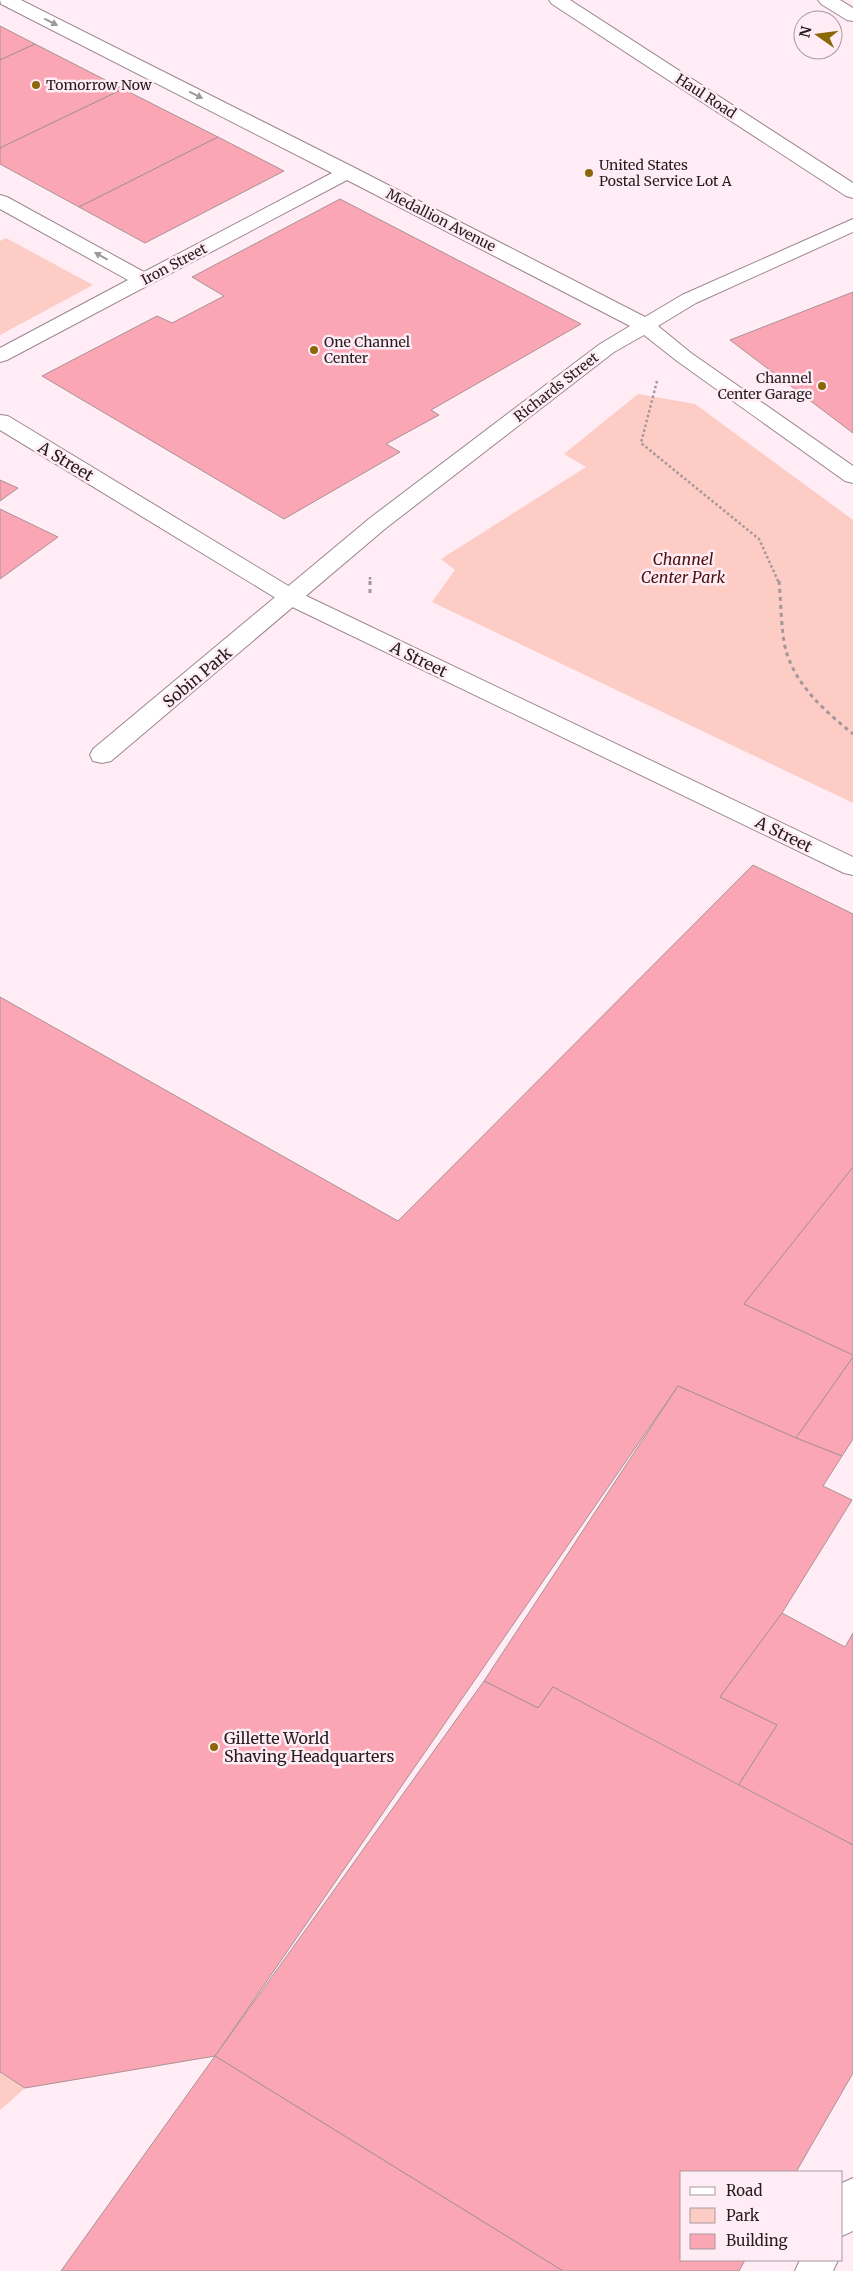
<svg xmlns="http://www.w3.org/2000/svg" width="853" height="2271" font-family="Merriweather,serif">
  <rect width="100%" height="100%" fill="#ffecf4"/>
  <!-- green -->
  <g fill="#fdccc5">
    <path d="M6 238 93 285 0 335V241Z"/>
    <path d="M638 394 695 404 853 520V803L432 602 455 570 441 559 586 467 564 454Z"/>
    <path d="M0 2073 25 2088 0 2110Z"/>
  </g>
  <!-- building -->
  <g fill="#faa6b4" stroke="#a99295">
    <path d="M0 26 35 44 0 60Z"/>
    <path d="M35 44 123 89 0 148V60Z"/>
    <path d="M123 89 218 137 79 207 0 164V148Z"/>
    <path d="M218 137 284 171 145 243 79 207Z"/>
    <path d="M340 199 581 324 431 410 439 415 386 444 400 452 284 519 42 376 157 316 172 323 224 296 192 277Z"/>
    <path d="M853 292V433L730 340Z"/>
    <path d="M0 480 18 488 0 501Z"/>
    <path d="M0 509 58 537 0 579Z"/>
    <path d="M753 865 853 914V1167L744 1304 853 1355V1357L796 1438 678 1386 215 2056 25 2088 0 2072V997L398 1221Z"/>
    <path d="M853 1167V1355L744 1304Z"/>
    <path d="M853 1357V1439L842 1456 796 1438Z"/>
    <path d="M678 1386 796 1438 842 1456 823 1486 852 1500 782 1613 720 1697 777 1725 738 1786 553 1687 538 1708 484 1681Z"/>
    <path d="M782 1613 845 1647 853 1633V1845L738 1786 777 1725 720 1697Z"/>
    <path d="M484 1681 538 1708 553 1687 853 1845V2073L796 2172H682V2260H745L739 2271H563L215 2056Z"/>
    <path d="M215 2056 563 2271H61Z"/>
  </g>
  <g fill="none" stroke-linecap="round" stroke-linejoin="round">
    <defs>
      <g id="minor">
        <path d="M0 0H21L355 168 645 317 682 295 853 219V232L696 303 658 326 691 353 853 466V483L845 481 677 361 644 335 614 352 386 528 111 761 102 763 93 761 90 755 93 749 370 518 600 344 630 326 347 180 7 360 0 362V348L128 280 0 209V195L7 197 144 272 332 173 1 4Z"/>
        <path d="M818 0H840L853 8V21L847 20 821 4Z"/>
      </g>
      <g id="major">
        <path d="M549 0H570L853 183V198L846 196 552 4Z"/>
        <path d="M0 415 8 416 300 593 853 857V875L844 873 284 603 0 430Z"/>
        <path d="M853 2178V2231L842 2236V2183Z"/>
        <path d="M800 2260H838L833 2271H795Z"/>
      </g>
    </defs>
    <!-- minor casing -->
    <use href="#minor" stroke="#9b868f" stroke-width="2"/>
    <!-- major casing -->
    <use href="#major" stroke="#9b868f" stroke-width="2"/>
    <!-- path-far1 -->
    <g stroke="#a5969c" stroke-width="2.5" stroke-dasharray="2.5 2.5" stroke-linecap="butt">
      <path d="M657 381 641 443 759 539 779 583"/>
      <path d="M370 577V583"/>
    </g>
    <!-- path -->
    <g stroke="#a5969c" stroke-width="3" stroke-dasharray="4 4" stroke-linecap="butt">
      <path d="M370 581V596"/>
      <path d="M779 581C781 601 781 632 786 651 797 687 825 711 853 734"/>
    </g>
    <!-- minor -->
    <use href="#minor" fill="#fff" fill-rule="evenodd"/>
    <!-- major -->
    <use href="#major" fill="#fff" fill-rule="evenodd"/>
  </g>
  <!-- one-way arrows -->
  <defs><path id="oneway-solid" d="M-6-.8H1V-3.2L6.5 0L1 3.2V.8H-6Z" transform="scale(1.25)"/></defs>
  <g fill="#9c999a">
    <use href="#oneway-solid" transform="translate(51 22) rotate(27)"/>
    <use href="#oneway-solid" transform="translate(196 95) rotate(27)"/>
    <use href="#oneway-solid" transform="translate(101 256) rotate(-151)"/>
  </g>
  <!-- markers -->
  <g fill="#8c6708" stroke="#ffecf4" stroke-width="2">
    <circle cx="36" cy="85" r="5"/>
    <circle cx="589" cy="173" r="5"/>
    <circle cx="314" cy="350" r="5"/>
    <circle cx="822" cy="386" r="5"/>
    <circle cx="214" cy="1747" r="5"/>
  </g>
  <g text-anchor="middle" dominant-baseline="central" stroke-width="5" stroke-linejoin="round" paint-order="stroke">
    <!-- far-poi labels -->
    <g font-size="14" fill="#241c1f" stroke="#ffecf4" text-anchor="start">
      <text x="46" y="85">Tomorrow Now</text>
      <text x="599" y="165">United States<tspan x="599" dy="16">Postal Service Lot A</tspan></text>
      <text x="324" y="342">One Channel<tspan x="324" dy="16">Center</tspan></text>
      <text x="812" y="378" text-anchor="end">Channel<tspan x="812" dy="16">Center Garage</tspan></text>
    </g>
    <!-- far-street labels -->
    <g font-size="14" fill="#241c1f" stroke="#ffecf4">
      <text transform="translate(706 96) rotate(33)">Haul Road</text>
      <text transform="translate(441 220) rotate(27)">Medallion Avenue</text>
      <text transform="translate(174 264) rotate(-28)">Iron Street</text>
      <text transform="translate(556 387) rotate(-38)">Richards Street</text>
    </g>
    <!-- street labels -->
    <g font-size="16" fill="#241c1f" stroke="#ffecf4">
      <text transform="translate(66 461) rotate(31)">A Street</text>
      <text transform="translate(419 659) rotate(26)">A Street</text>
      <text transform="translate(197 677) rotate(-40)">Sobin Park</text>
      <text transform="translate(784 834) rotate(26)">A Street</text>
    </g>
    <!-- park labels -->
    <g font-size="16" font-style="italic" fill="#4e100d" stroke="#ffecf4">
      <text x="683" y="559">Channel<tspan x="683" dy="18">Center Park</tspan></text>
    </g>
    <!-- poi labels -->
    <g font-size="16" fill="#241c1f" stroke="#ffecf4" text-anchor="start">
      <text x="224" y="1738">Gillette World<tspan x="224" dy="18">Shaving Headquarters</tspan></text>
    </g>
  </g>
  <!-- legend -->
  <rect x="680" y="2171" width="162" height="90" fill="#ffecf4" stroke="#a7999f"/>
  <rect x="690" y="2187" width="25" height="8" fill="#ffffff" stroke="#a7999f"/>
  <text x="726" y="2196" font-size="15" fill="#241c1f">Road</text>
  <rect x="690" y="2208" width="25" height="15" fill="#fdccc5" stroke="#a7999f"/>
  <text x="726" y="2221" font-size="15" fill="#241c1f">Park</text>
  <rect x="690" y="2234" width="25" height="15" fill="#faa6b4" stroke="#a7999f"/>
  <text x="726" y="2246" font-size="15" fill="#241c1f">Building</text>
  <!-- north arrow -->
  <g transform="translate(818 35) rotate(284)"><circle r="24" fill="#ffecf4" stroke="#a7999f"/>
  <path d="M0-4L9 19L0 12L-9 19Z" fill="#8c6708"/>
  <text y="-8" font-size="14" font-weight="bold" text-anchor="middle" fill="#241c1f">N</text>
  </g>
</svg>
